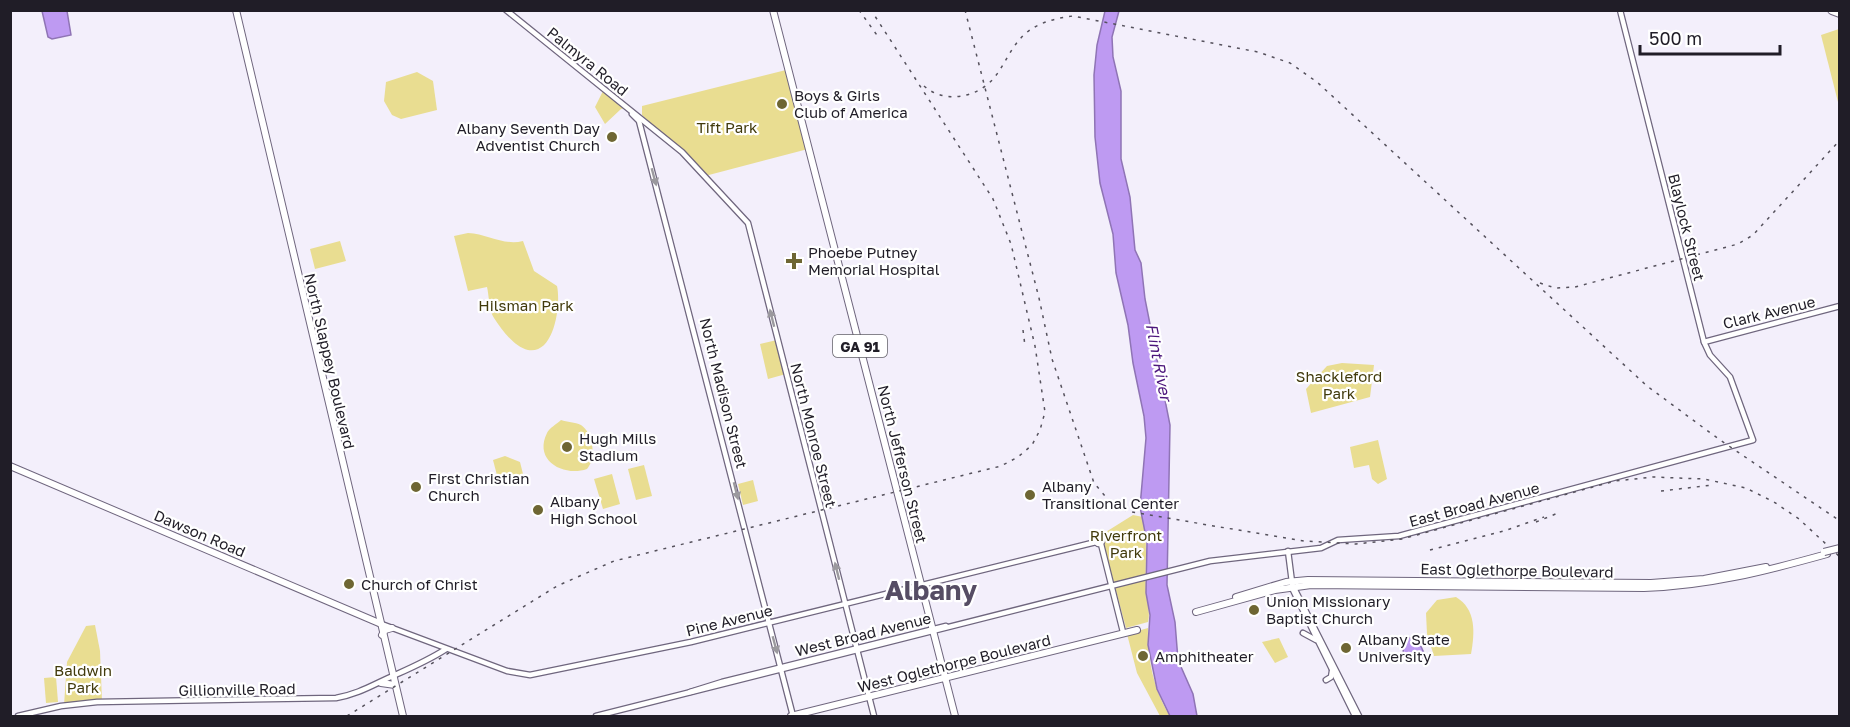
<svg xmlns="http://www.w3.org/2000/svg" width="1850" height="727" font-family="'Golos Text',sans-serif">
  <rect width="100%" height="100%" fill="#f3effb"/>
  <!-- green -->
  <g fill="#e9dd91">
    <path d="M1839 29H1840L1839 106 1821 35Z"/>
    <path d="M786 70 808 149 705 176 642 115V106Z"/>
    <path d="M417 72 433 81 437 110 401 119 392 115 384 101 386 82Z"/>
    <path d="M604 89 627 107 621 109 605 124 595 107Z"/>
    <path d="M468 233C488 234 504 246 523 241L534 271 557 286C561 303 555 355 528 350 514 347 501 329 494 318 489 311 489 295 487 287L468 291 454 236Z"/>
    <path d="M340 241 346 261 315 269 310 249Z"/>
    <path d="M777 340 786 374 768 379 760 344Z"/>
    <path d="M1342 363 1374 365 1370 397 1311 413 1306 389 1327 366Z"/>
    <path d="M561 420C567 422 575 422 581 425 593 433 597 458 587 469 564 477 533 461 547 433 549 428 557 424 561 420Z"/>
    <path d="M1378 440 1387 479 1378 484 1372 479 1369 465 1354 468 1350 447Z"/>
    <path d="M505 456 520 462 524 478 499 483 493 460Z"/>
    <path d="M644 465 652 496 636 500 628 469Z"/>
    <path d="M612 474 620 504 603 509 594 479Z"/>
    <path d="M753 480 758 501 743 505 738 484Z"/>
    <path d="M1133 515 1143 517C1148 542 1145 565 1146 589 1146 601 1151 610 1148 622L1126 628 1101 535Z"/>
    <path d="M1456 597C1476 609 1475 632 1471 654L1434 656 1427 634 1426 613 1437 600Z"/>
    <path d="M95 625 100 651 102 701 64 705 67 662 86 626Z"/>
    <path d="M1148 628C1147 658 1154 691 1170 716H1160L1137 673 1127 634Z"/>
    <path d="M1279 638 1288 657 1275 663 1262 642Z"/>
    <path d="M56 677 58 702 46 703 44 678Z"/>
  </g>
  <!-- water -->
  <g fill="#be9af2" stroke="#8f74b5" stroke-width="1.5">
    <path d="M42 11H67L71 35 52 39 48 37Z"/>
    <path d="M1105 11H1119L1112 37 1113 57 1121 91V159L1130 197 1135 250 1141 263 1145 299 1170 425 1167 585 1175 622 1178 660 1193 694 1197 716H1170L1157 689 1148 645 1150 615 1146 593 1147 542 1140 507 1146 438 1144 416 1133 363 1128 325 1116 273 1113 234 1100 183 1095 137 1094 75 1097 45Z"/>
    <path d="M1407 637 1418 640 1424 653 1423 658 1412 661 1404 658 1402 639Z"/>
  </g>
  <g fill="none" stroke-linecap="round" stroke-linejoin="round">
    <defs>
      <g id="secondary">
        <path d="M506 10 682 152 748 223 874 716"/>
        <path d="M632 114 639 121 793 716"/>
        <path d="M1704 342 1840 306"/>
        <circle cx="1099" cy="541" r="3"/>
        <path d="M1101 544 1123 632"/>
        <path d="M1288 551 1293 590 1355 716"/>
        <path d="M1293 586 1359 716"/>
        <path d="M379 623 507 671 530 675 691 642 1096 542"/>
        <path d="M1303 633 1316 640"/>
        <path d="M1326 680 1331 677 1332 671"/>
        <path d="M690 692 722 682 946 626"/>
        <path d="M18 716 61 706 97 702 336 698C359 694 374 684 395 675 413 667 429 660 446 649"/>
        <path d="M596 716 1210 561 1321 548 1338 540 1399 536 1753 440 1730 377 1710 355 1704 342 1620 10"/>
      </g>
      <g id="primary">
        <path d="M236 10 403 716"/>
        <path d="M773 10 955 716"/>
        <path d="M10 466 379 623"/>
        <path d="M1236 597 1286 582 1308 580 1651 583 1704 579 1766 567"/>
        <path d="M1196 612 1275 590 1311 585 1644 588C1708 586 1766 571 1827 554"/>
        <path d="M382 635 385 630 392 628"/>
        <path d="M381 683 395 685"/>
        <path d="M791 716 1137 630"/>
      </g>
      <path id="highway" d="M1832 10 1840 13"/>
    </defs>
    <!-- secondary casing -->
    <use href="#secondary" stroke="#6f667e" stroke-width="7"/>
    <!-- primary casing -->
    <use href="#primary" stroke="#6f667e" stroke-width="8"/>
    <!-- highway casing -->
    <use href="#highway" stroke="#6f667e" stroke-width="10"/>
    <!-- secondary -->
    <use href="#secondary" stroke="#fff" stroke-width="4.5"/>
    <!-- primary -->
    <use href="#primary" stroke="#fff" stroke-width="6"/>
    <!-- highway -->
    <use href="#highway" stroke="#fff" stroke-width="8"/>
    <!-- rail -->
    <g stroke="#55515c" stroke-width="1.5" stroke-dasharray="3 6" stroke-linecap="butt">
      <path d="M859 10 879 38"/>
      <path d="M965 10 1039 298 1052 359 1094 483 1111 503 1127 511 1208 525 1304 541 1356 544 1402 539 1615 481 1653 477 1704 479 1746 488 1774 502 1799 519 1840 557"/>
      <path d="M924 86C944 104 977 98 994 78 1006 63 1011 46 1026 33 1039 22 1057 18 1073 16L1258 52 1290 63 1317 82 1647 386 1720 440 1840 521"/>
      <path d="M1540 283 1555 288 1575 287 1738 244 1753 235 1840 140"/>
      <path d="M1023 330 1025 346"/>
      <path d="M1661 491 1713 485"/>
      <path d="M1536 522 1558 513"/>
      <path d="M1430 550 1504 531 1544 517"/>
      <path d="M347 716 557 586 614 561 1001 466 1018 457 1032 445 1040 430 1045 412 1035 346 1011 244 993 199 871 10"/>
    </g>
    <defs>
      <path id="primary-bridge" d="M1824 552 1840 548"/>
    </defs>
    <!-- primary-bridge casing -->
    <use href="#primary-bridge" stroke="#6f667e" stroke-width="8" stroke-linecap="butt"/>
    <!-- primary-bridge -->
    <use href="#primary-bridge" stroke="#fff" stroke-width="6"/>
  </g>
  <!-- one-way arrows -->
  <defs><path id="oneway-solid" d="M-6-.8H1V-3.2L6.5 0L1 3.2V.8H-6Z" transform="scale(1.5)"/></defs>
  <g fill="#9b999e">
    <use href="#oneway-solid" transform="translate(654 177) rotate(75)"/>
    <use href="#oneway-solid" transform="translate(772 318) rotate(-104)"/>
    <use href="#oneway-solid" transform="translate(736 491) rotate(76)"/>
    <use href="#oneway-solid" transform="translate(837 571) rotate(-104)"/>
    <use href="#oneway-solid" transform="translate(775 645) rotate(75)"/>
  </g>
  <!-- markers -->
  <g fill="#6e6633" stroke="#fff" stroke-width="2">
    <circle cx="782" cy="104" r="6"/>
    <circle cx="612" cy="137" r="6"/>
    <path d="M791 252h6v6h6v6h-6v6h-6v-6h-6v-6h6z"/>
    <circle cx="567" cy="447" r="6"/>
    <circle cx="416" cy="487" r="6"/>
    <circle cx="1030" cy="495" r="6"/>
    <circle cx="538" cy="510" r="6"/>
    <circle cx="349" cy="584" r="6"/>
    <circle cx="1254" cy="610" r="6"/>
    <circle cx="1346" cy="648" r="6"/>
    <circle cx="1143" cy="656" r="6"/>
  </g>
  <g text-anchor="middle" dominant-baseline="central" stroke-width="4.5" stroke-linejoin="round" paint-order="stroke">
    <!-- shield labels -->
    <rect fill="#fff" stroke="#636168" stroke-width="1.5" x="833" y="335" width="54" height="22" rx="4.5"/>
    <g font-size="14" font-weight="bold" fill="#201d27">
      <text x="860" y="346">GA 91</text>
    </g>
    <!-- street labels -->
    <g font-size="15" fill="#201d27" stroke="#fff">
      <text transform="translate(588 61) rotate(39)">Palmyra Road</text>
      <text transform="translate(1687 227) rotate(76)">Blaylock Street</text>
      <text transform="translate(1769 312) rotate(-14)">Clark Avenue</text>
      <text transform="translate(330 361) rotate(77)">North Slappey Boulevard</text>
      <text transform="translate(724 393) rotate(76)">North Madison Street</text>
      <text transform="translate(814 435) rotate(76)">North Monroe Street</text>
      <text transform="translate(903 464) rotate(76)">North Jefferson Street</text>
      <text transform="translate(1474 504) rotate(-15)">East Broad Avenue</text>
      <text transform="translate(200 533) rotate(23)">Dawson Road</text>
      <text transform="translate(1517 570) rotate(1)">East Oglethorpe Boulevard</text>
      <text transform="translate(729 620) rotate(-14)">Pine Avenue</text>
      <text transform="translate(863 634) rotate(-14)">West Broad Avenue</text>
      <text transform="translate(954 663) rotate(-14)">West Oglethorpe Boulevard</text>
      <text transform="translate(237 689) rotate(-1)">Gillionville Road</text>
    </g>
    <!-- poi labels -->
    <g font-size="15" fill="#201d27" stroke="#fff" text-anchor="start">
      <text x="794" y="95">Boys &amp; Girls<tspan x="794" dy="17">Club of America</tspan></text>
      <text x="600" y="128" text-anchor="end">Albany Seventh Day<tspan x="600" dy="17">Adventist Church</tspan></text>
      <text x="808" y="252">Phoebe Putney<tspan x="808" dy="17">Memorial Hospital</tspan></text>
      <text x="579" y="438">Hugh Mills<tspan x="579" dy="17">Stadium</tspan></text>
      <text x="428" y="478">First Christian<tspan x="428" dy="17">Church</tspan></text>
      <text x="1042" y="486">Albany<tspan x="1042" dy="17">Transitional Center</tspan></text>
      <text x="550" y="501">Albany<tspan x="550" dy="17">High School</tspan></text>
      <text x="361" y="584">Church of Christ</text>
      <text x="1266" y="601">Union Missionary<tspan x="1266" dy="17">Baptist Church</tspan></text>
      <text x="1358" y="639">Albany State<tspan x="1358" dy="17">University</tspan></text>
      <text x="1155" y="656">Amphitheater</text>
    </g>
    <!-- park labels -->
    <g font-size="15" fill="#413a0c" stroke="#fff">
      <text x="727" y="127">Tift Park</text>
      <text x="526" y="305">Hilsman Park</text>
      <text x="1339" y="376">Shackleford<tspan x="1339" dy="17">Park</tspan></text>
      <text x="1126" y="535">Riverfront<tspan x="1126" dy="17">Park</tspan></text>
      <text x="83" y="670">Baldwin<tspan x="83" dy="17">Park</tspan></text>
    </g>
    <!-- water labels -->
    <g font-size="16" font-style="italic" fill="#4c167c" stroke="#fff">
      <text transform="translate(1159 362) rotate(79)">Flint River</text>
    </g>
    <!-- town labels -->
    <g font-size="27" font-weight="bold" fill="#564d64" stroke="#fff">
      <text x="931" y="590">Albany</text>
    </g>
  </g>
  <!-- border -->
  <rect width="1850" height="727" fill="none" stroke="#201d27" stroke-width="24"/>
  <!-- scale -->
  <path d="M1640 45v9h140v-9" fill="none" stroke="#201d27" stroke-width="3"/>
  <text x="1649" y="45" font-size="18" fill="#201d27" stroke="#ffffff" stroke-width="4.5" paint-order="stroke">500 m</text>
</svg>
